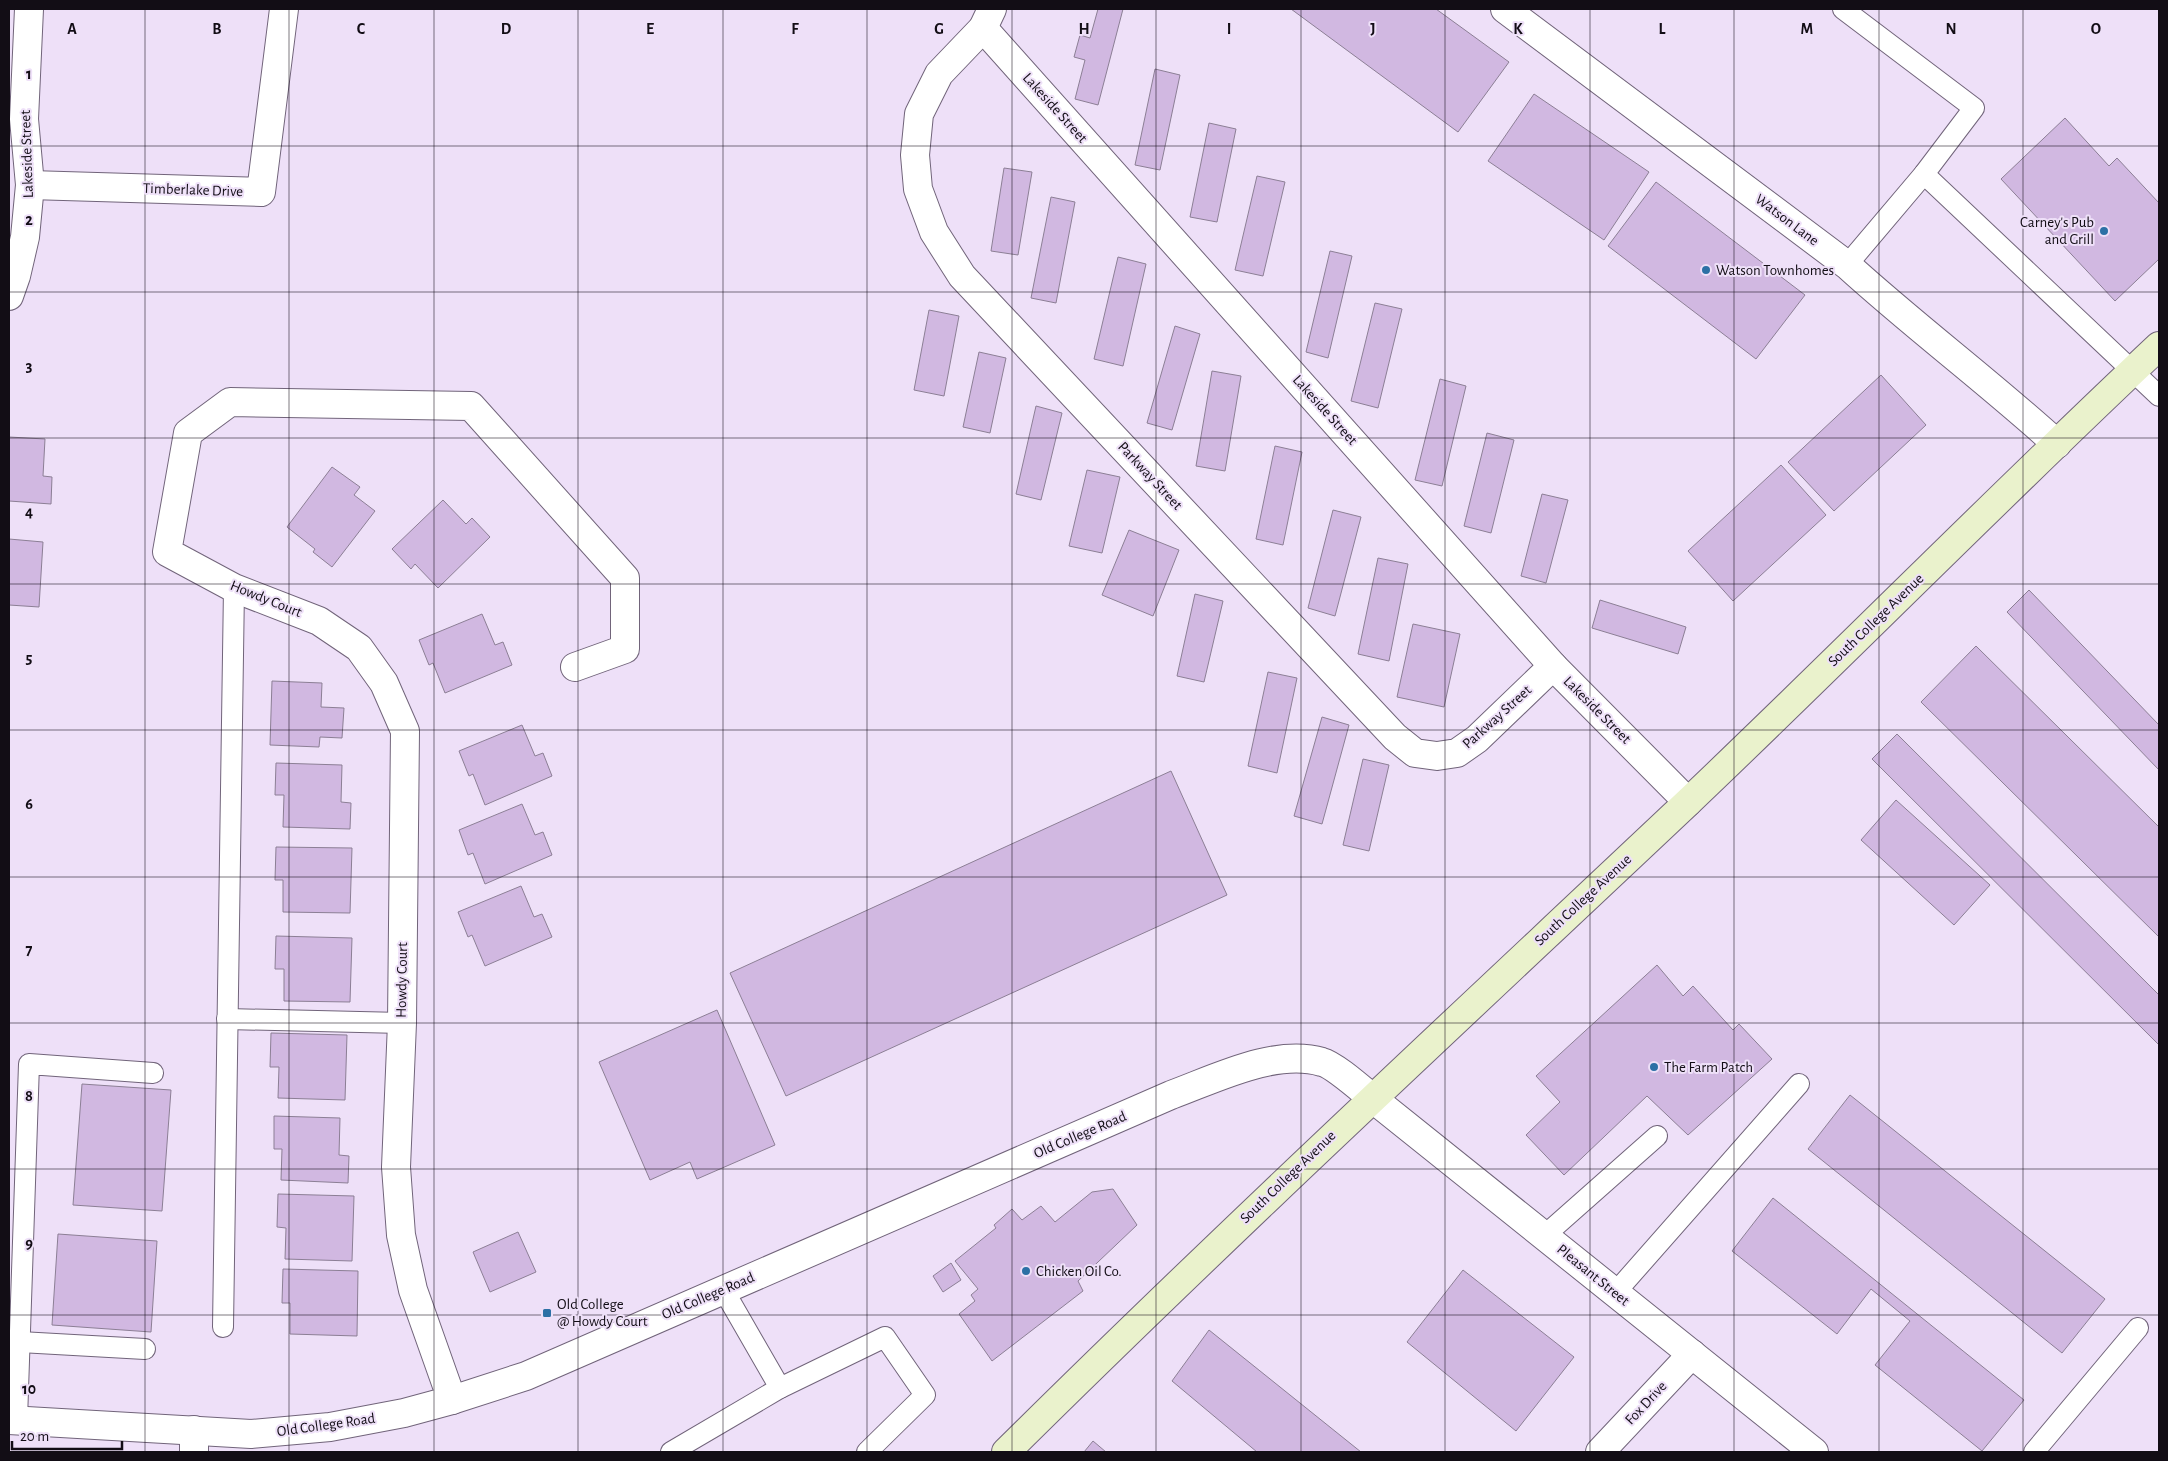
<svg xmlns="http://www.w3.org/2000/svg" width="2168" height="1461" font-family="'Alegreya Sans',sans-serif">
  <rect width="100%" height="100%" fill="#eee0f8"/>
  <!-- building -->
  <g fill="#d1b8e1" stroke="#8c7f95">
    <path d="M1098 9H1123L1098 105 1075 99 1085 60 1074 57 1080 35 1090 38Z"/>
    <path d="M1291 9H1436L1509 62 1458 132Z"/>
    <path d="M1155 69 1180 75 1160 170 1135 165Z"/>
    <path d="M1534 94 1649 172 1604 240 1488 161Z"/>
    <path d="M2065 118 2109 166 2117 158 2159 203V259L2115 301 2001 179Z"/>
    <path d="M1209 123 1236 129 1217 222 1190 217Z"/>
    <path d="M1004 168 1032 172 1018 255 991 251Z"/>
    <path d="M1257 176 1285 182 1263 276 1235 270Z"/>
    <path d="M1656 182 1805 295 1756 359 1608 246Z"/>
    <path d="M1051 197 1075 202 1056 303 1031 298Z"/>
    <path d="M1330 251 1352 256 1328 358 1306 352Z"/>
    <path d="M1118 257 1146 264 1123 366 1094 359Z"/>
    <path d="M1375 303 1402 309 1378 408 1351 401Z"/>
    <path d="M929 310 959 316 944 396 914 390Z"/>
    <path d="M1175 326 1200 334 1172 430 1147 423Z"/>
    <path d="M979 352 1006 358 990 433 963 427Z"/>
    <path d="M1212 371 1241 376 1225 471 1196 466Z"/>
    <path d="M1881 375 1926 425 1834 511 1788 462Z"/>
    <path d="M1440 379 1466 386 1442 486 1415 480Z"/>
    <path d="M1036 406 1062 413 1041 500 1016 494Z"/>
    <path d="M1487 433 1514 440 1491 533 1464 526Z"/>
    <path d="M9 437 45 439 43 476 52 477 51 504 9 501Z"/>
    <path d="M1275 446 1302 452 1283 545 1256 539Z"/>
    <path d="M1781 465 1826 515 1733 601 1688 551Z"/>
    <path d="M332 467 360 487 354 495 375 511 332 567 313 552 315 549 287 527Z"/>
    <path d="M1087 470 1120 477 1102 553 1069 546Z"/>
    <path d="M1542 494 1568 500 1546 583 1521 576Z"/>
    <path d="M443 500 466 524 472 518 490 537 438 588 415 564 411 569 392 549Z"/>
    <path d="M1333 510 1361 517 1335 616 1308 608Z"/>
    <path d="M1129 530 1179 550 1153 616 1102 595Z"/>
    <path d="M9 539 43 542 39 607 9 605Z"/>
    <path d="M1378 558 1408 564 1389 661 1358 654Z"/>
    <path d="M2029 590 2159 725V770L2007 612Z"/>
    <path d="M1195 594 1223 601 1204 682 1177 676Z"/>
    <path d="M1600 600 1686 627 1678 654 1592 628Z"/>
    <path d="M482 614 495 645 503 642 512 665 445 693 433 663 429 665 419 640Z"/>
    <path d="M1413 624 1460 634 1444 707 1397 697Z"/>
    <path d="M1976 646 2159 827V937L1921 702Z"/>
    <path d="M1268 672 1297 678 1277 773 1248 766Z"/>
    <path d="M272 681 322 683 321 707 344 708 342 738 320 737 319 747 270 745Z"/>
    <path d="M1322 717 1349 725 1322 824 1294 816Z"/>
    <path d="M522 725 535 756 543 753 552 776 485 805 473 774 469 776 459 751Z"/>
    <path d="M1897 734 2159 995V1045L1872 759Z"/>
    <path d="M1363 759 1389 765 1369 851 1343 845Z"/>
    <path d="M276 763 342 765 341 802 351 803 350 829 283 827 284 795H275Z"/>
    <path d="M1171 771 1227 895 786 1096 730 973Z"/>
    <path d="M1896 800 1990 885 1954 925 1861 840Z"/>
    <path d="M522 804 535 835 543 832 552 855 485 884 473 853 468 855 459 830Z"/>
    <path d="M276 847 352 848 350 913 283 912V880H275Z"/>
    <path d="M521 886 534 917 542 914 552 937 485 966 472 935 468 937 458 912Z"/>
    <path d="M276 936 352 938 350 1002 284 1001V969H275Z"/>
    <path d="M1657 965 1683 996 1693 986 1733 1030 1739 1024 1772 1059 1688 1135 1647 1096 1564 1175 1526 1135 1560 1102 1536 1076Z"/>
    <path d="M717 1010 775 1145 697 1179 690 1162 650 1180 599 1062Z"/>
    <path d="M271 1033 347 1035 345 1100 278 1098 279 1067H270Z"/>
    <path d="M82 1084 171 1090 162 1211 73 1205Z"/>
    <path d="M1850 1095 2105 1299 2062 1353 1808 1149Z"/>
    <path d="M274 1116 340 1118 339 1155 349 1156 348 1183 281 1180 282 1149H274Z"/>
    <path d="M1113 1189 1137 1225 1078 1281 1083 1291 992 1361 959 1314 975 1301 971 1295 978 1289 955 1261 996 1228 994 1225 1012 1209 1022 1220 1041 1206 1055 1222 1092 1192Z"/>
    <path d="M278 1194 354 1196 352 1261 285 1259 286 1228 277 1227Z"/>
    <path d="M1773 1198 2024 1400 1982 1451 1875 1365 1910 1321 1871 1289 1837 1334 1732 1251Z"/>
    <path d="M518 1232 536 1272 490 1292 473 1252Z"/>
    <path d="M58 1234 157 1241 151 1332 52 1325Z"/>
    <path d="M951 1263 961 1280 943 1292 933 1276Z"/>
    <path d="M283 1269 358 1271 357 1336 290 1334V1303H282Z"/>
    <path d="M1463 1270 1574 1357 1516 1431 1407 1342Z"/>
    <path d="M1209 1330 1361 1452H1257L1172 1381Z"/>
    <path d="M1093 1441 1106 1452H1084Z"/>
  </g>
  <g fill="none" stroke-linecap="round" stroke-linejoin="round">
    <defs>
      <g id="service">
        <path d="M1843 9 1974 108 1924 174 2159 396"/>
        <path d="M1847 265 1924 174"/>
        <path d="M227 1019 402 1023"/>
        <path d="M1544 1236 1657 1136"/>
        <path d="M723 1289 780 1388"/>
        <path d="M1615 1293 1799 1084"/>
        <path d="M223 1327 234 588"/>
        <path d="M20 1342 145 1349"/>
        <path d="M17 1420 29 1064 153 1073"/>
        <path d="M671 1452 780 1388 885 1337 925 1395 867 1452"/>
        <path d="M2034 1452 2138 1328"/>
      </g>
      <g id="minor">
        <path d="M992 9 983 28 939 74 919 114 915 155 918 189 934 232 962 276 1395 737 1415 753 1437 756 1457 753 1477 739 1553 666"/>
        <path d="M1505 9 1847 265C1915 327 1989 382 2057 444"/>
        <path d="M983 28 1553 666 1688 802"/>
        <path d="M30 185 261 192 284 9"/>
        <path d="M9 296 16 276 25 237 30 185 24 119 29 9"/>
        <path d="M1372 1098 1814 1452"/>
        <path d="M452 1400 413 1290 401 1235 396 1167 402 1023 405 731 384 683 359 648 319 621 234 588 167 552 188 433 230 402 471 406 625 578V649L575 667"/>
        <path d="M194 1452V1430"/>
        <path d="M1600 1452 1692 1354"/>
      </g>
      <path id="tertiary" d="M9 1420 251 1434 330 1427 404 1413 452 1400 526 1376 1171 1095C1215 1079 1275 1048 1322 1062 1334 1065 1361 1089 1372 1098"/>
      <path id="secondary" d="M1006 1452C1228 1232 1458 1019 1686 804 1845 653 1999 496 2159 346"/>
    </defs>
    <!-- service casing -->
    <use href="#service" stroke="#71647a" stroke-width="22"/>
    <!-- minor casing -->
    <use href="#minor" stroke="#71647a" stroke-width="30"/>
    <!-- tertiary casing -->
    <use href="#tertiary" stroke="#71647a" stroke-width="30"/>
    <!-- secondary casing -->
    <use href="#secondary" stroke="#71647a" stroke-width="30"/>
    <!-- service -->
    <use href="#service" stroke="#fff" stroke-width="20"/>
    <!-- minor -->
    <use href="#minor" stroke="#fff" stroke-width="28"/>
    <!-- tertiary -->
    <use href="#tertiary" stroke="#fff" stroke-width="28"/>
    <!-- secondary -->
    <use href="#secondary" stroke="#eaf2cc" stroke-width="28"/>
  </g>
  <!-- grid -->
  <path fill="none" stroke="#120d15" stroke-width="1" stroke-opacity="0.55" d="M145 9V1452M289 9V1452M434 9V1452M578 9V1452M723 9V1452M867 9V1452M1012 9V1452M1156 9V1452M1301 9V1452M1445 9V1452M1590 9V1452M1734 9V1452M1879 9V1452M2023 9V1452M9 146H2159M9 292H2159M9 438H2159M9 584H2159M9 730H2159M9 877H2159M9 1023H2159M9 1169H2159M9 1315H2159"/>
  <!-- markers -->
  <g fill="#2c70a5" stroke="#eee0f8" stroke-width="2">
    <circle cx="2104" cy="231" r="5"/>
    <circle cx="1706" cy="270" r="5"/>
    <circle cx="1654" cy="1067" r="5"/>
    <circle cx="1026" cy="1271" r="5"/>
    <rect x="542" y="1308" width="10" height="10" rx="2.5"/>
  </g>
  <g text-anchor="middle" dominant-baseline="central" stroke-width="4" stroke-linejoin="round" paint-order="stroke">
    <!-- street labels -->
    <g font-size="15" fill="#120d15" stroke="#eee0f8">
      <text transform="translate(1055 108) rotate(48)">Lakeside Street</text>
      <text transform="translate(27 154) rotate(-92)">Lakeside Street</text>
      <text transform="translate(193 190) rotate(2)">Timberlake Drive</text>
      <text transform="translate(1787 220) rotate(37)">Watson Lane</text>
      <text transform="translate(1325 410) rotate(48)">Lakeside Street</text>
      <text transform="translate(1150 476) rotate(47)">Parkway Street</text>
      <text transform="translate(266 599) rotate(22)">Howdy Court</text>
      <text transform="translate(1876 620) rotate(-44)">South College Avenue</text>
      <text transform="translate(1597 710) rotate(45)">Lakeside Street</text>
      <text transform="translate(1497 717) rotate(-42)">Parkway Street</text>
      <text transform="translate(1583 900) rotate(-43)">South College Avenue</text>
      <text transform="translate(402 980) rotate(-89)">Howdy Court</text>
      <text transform="translate(1080 1135) rotate(-23)">Old College Road</text>
      <text transform="translate(1288 1177) rotate(-44)">South College Avenue</text>
      <text transform="translate(1593 1275) rotate(39)">Pleasant Street</text>
      <text transform="translate(708 1296) rotate(-23)">Old College Road</text>
      <text transform="translate(1646 1403) rotate(-47)">Fox Drive</text>
      <text transform="translate(326 1425) rotate(-8)">Old College Road</text>
    </g>
    <!-- poi labels -->
    <g font-size="15" fill="#120d15" stroke="#eee0f8" text-anchor="start">
      <text x="2094" y="222" text-anchor="end">Carney's Pub<tspan x="2094" dy="17">and Grill</tspan></text>
      <text x="1716" y="270">Watson Townhomes</text>
      <text x="1664" y="1067">The Farm Patch</text>
      <text x="1036" y="1271">Chicken Oil Co.</text>
      <text x="557" y="1304">Old College<tspan x="557" dy="17">@ Howdy Court</tspan></text>
    </g>
  </g>
  <g font-size="16" text-anchor="middle" font-weight="bold" fill="#120d15" stroke="#eee0f8" stroke-width="4" stroke-linejoin="round" paint-order="stroke">
    <text x="72" y="34">A</text>
    <text x="217" y="34">B</text>
    <text x="361" y="34">C</text>
    <text x="506" y="34">D</text>
    <text x="650" y="34">E</text>
    <text x="795" y="34">F</text>
    <text x="939" y="34">G</text>
    <text x="1084" y="34">H</text>
    <text x="1229" y="34">I</text>
    <text x="1373" y="34">J</text>
    <text x="1518" y="34">K</text>
    <text x="1662" y="34">L</text>
    <text x="1807" y="34">M</text>
    <text x="1951" y="34">N</text>
    <text x="2096" y="34">O</text>
    <text x="29" y="79">1</text>
    <text x="29" y="225">2</text>
    <text x="29" y="371">3</text>
    <text x="29" y="517">4</text>
    <text x="29" y="663">5</text>
    <text x="29" y="809">6</text>
    <text x="29" y="955">7</text>
    <text x="29" y="1101">8</text>
    <text x="29" y="1248">9</text>
    <text x="29" y="1394">10</text>
  </g>
  <!-- border -->
  <rect width="2168" height="1461" fill="none" stroke="#120d15" stroke-width="20"/>
  <!-- scale -->
  <path d="M12 1441v8h110v-8" fill="none" stroke="#120d15" stroke-width="2.5"/>
  <text x="20" y="1441" font-size="15" fill="#120d15" stroke="#eee0f8" stroke-width="4" paint-order="stroke">20 m</text>
</svg>
